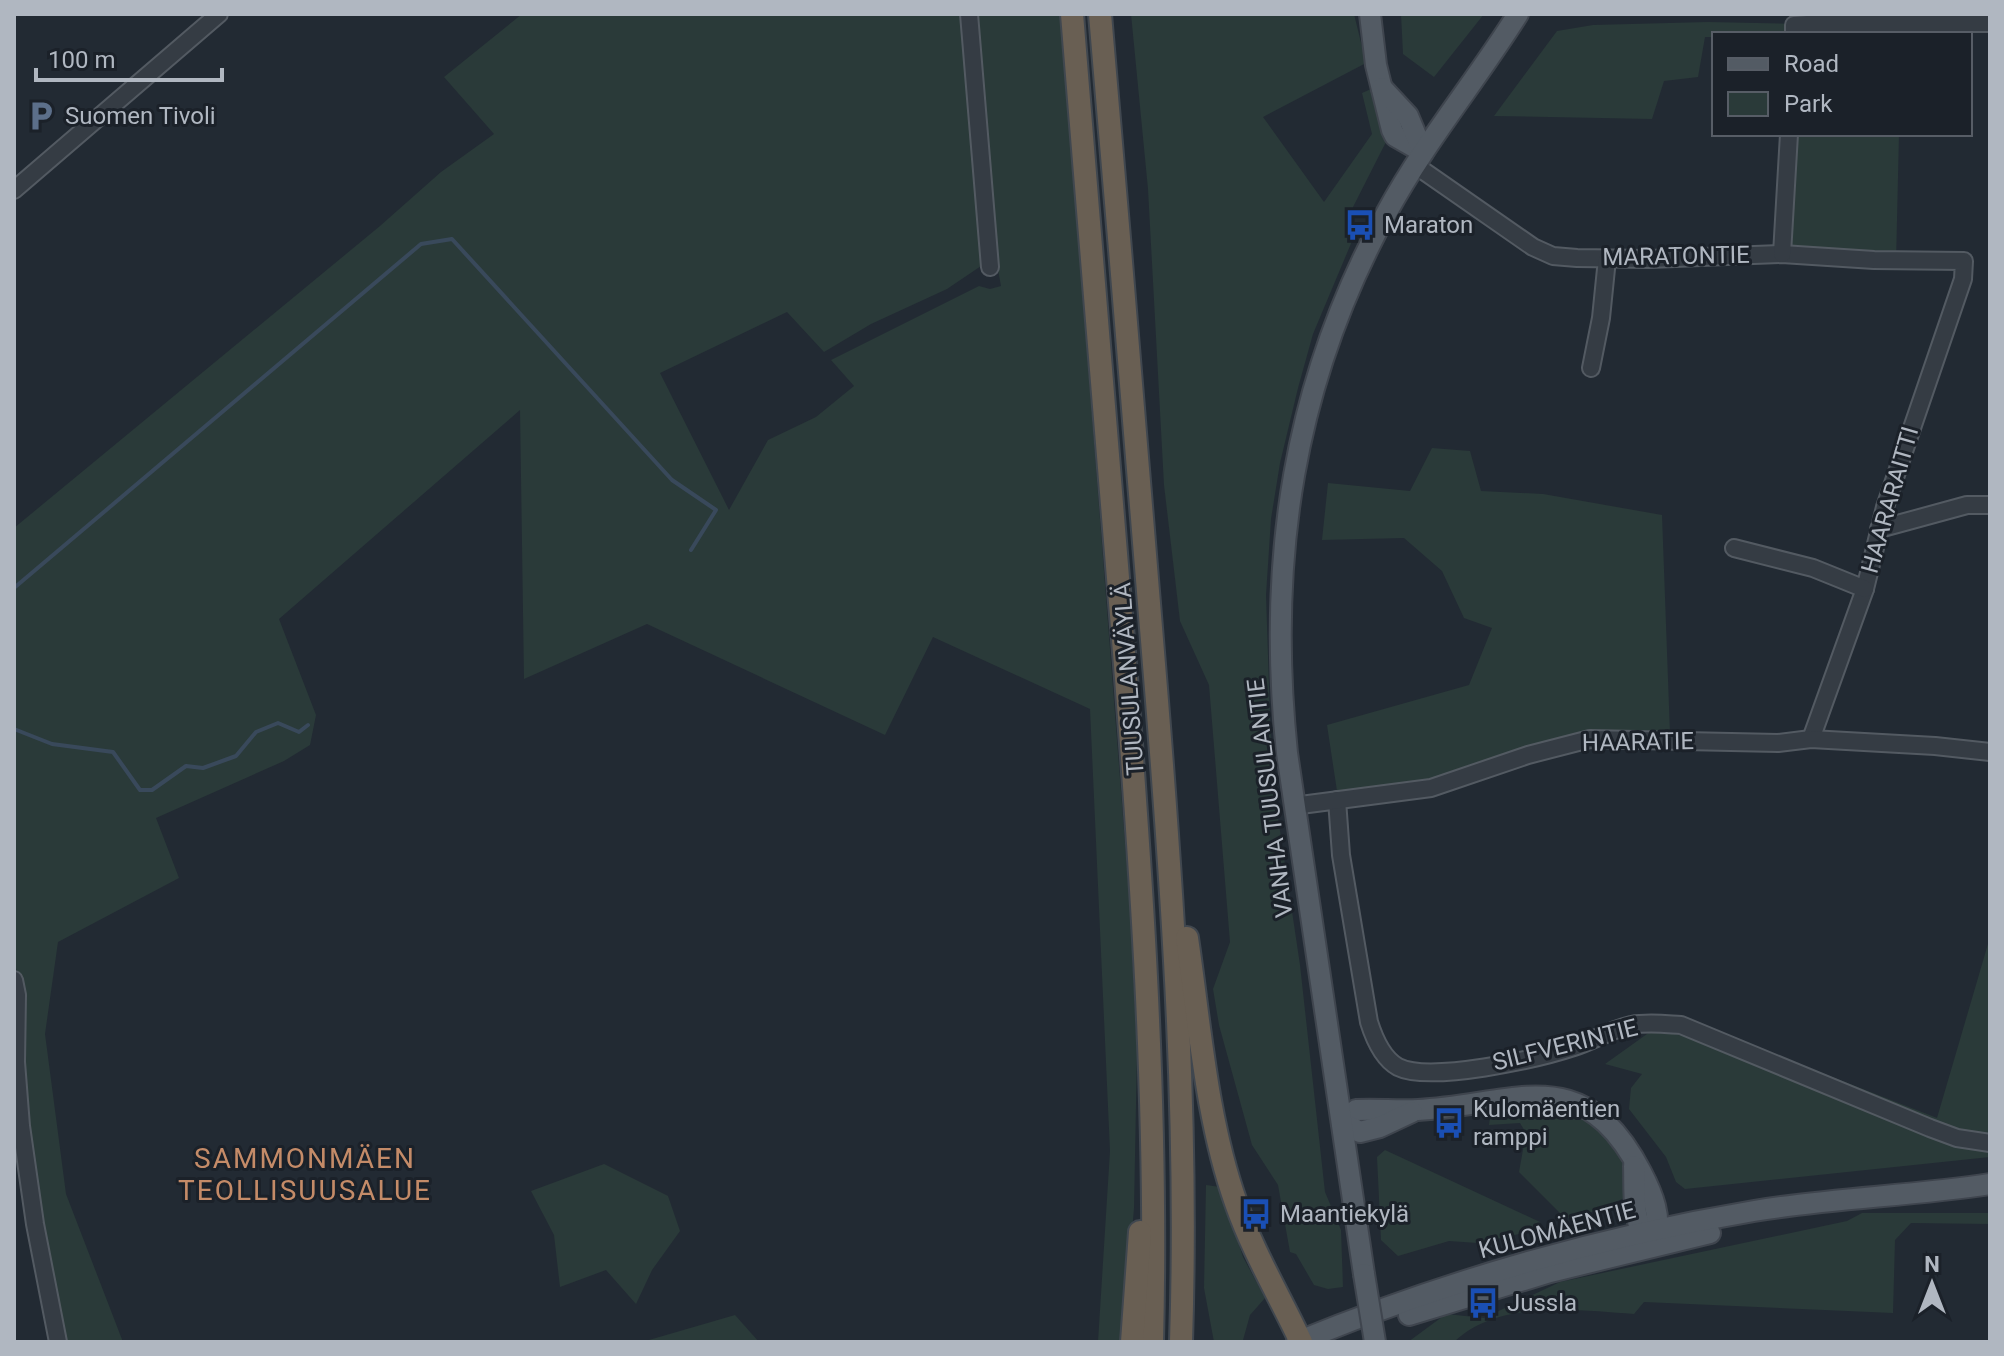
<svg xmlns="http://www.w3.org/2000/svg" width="2004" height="1356" font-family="Roboto,sans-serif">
  <rect width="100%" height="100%" fill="#222a33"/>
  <!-- green -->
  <g fill="#2a3a39">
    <path d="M522 14H963L984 264 947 289 871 324 824 352 787 312 660 373 729 510 768 440 816 417 854 386 831 360 979 286 990 289 1001 286 996 259 974 14H1061L1130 908 1137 1052 1134 1208 1123 1342H1098L1110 1151 1090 709 933 637 885 735 647 624 524 679 520 410 279 619 316 715 310 745 284 761 156 818 179 878 58 942 45 1034 66 1194 123 1342H63L31 1185 22 1074V988L14 962V528L380 226 441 172 494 134 444 77Z"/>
    <path d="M1131 14H1354L1366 63 1263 117 1324 202 1372 134 1362 93 1371 89 1388 138 1353 207 1355 234 1313 334 1298 388 1280 463 1271 519 1266 595 1272 777 1300 965 1325 1192 1341 1230 1343 1287 1328 1289 1314 1285 1296 1254 1290 1252 1278 1185 1252 1145 1219 1025 1213 989 1230 942 1209 685 1180 621 1164 485 1148 189Z"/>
    <path d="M1401 14H1484L1434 77 1403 54Z"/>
    <path d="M1708 22 1900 26V34H1714V37H1705L1698 77 1664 81 1652 119 1494 116 1557 31 1593 25Z"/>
    <path d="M1783 134H1899L1896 263 1778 260Z"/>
    <path d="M1432 448 1470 451 1481 491 1543 494 1662 515 1670 734 1583 733 1433 781 1337 791 1327 725 1469 685 1492 628 1464 618 1442 571 1404 538 1322 540 1328 483 1410 491Z"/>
    <path d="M1990 937V1157L1685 1189 1676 1182 1666 1157 1629 1109 1631 1088 1642 1074 1605 1064 1654 1029 1691 1038 1748 1062 1753 1046 1937 1118Z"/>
    <path d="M1548 1105C1564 1110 1581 1115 1596 1123 1615 1135 1631 1175 1627 1197L1580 1217 1565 1218 1519 1172 1526 1133 1520 1123 1489 1125 1491 1111Z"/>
    <path d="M1385 1150 1540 1222 1542 1229 1478 1243 1449 1241 1398 1256 1381 1240 1377 1157Z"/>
    <path d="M604 1164 668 1196 680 1231 652 1270 636 1304 606 1270 560 1287 554 1235 531 1191Z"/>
    <path d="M1206 1185 1220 1187 1243 1257 1265 1298 1250 1315 1243 1340 1214 1342 1204 1288Z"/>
    <path d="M1862 1213H1990V1224L1911 1223 1895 1240 1893 1313 1644 1302 1634 1314C1578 1310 1498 1299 1454 1342H1408L1446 1314 1484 1318 1560 1282 1847 1221Z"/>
    <path d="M735 1315 759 1342H647L649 1340Z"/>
  </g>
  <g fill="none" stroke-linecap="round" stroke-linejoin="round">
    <!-- stream -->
    <g stroke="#39495b" stroke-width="4">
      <path d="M14 588 421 244 452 239 672 480 716 510 691 550"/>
      <path d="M14 729 52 744 113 752 140 790H152L186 766 203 768 236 756 256 732 278 723 299 732 308 725"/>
    </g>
    <defs>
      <g id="minor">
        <path d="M969 14 990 267"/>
        <path d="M1794 34V25L1821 23H1990"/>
        <path d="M1415 165 1533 247 1553 256 1577 258 1649 259 1782 254 1874 260 1964 261 1963 279 1885 507 1865 589 1811 739"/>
        <path d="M14 190 219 14"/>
        <path d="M1782 254 1789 134"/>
        <path d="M1591 368 1601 318 1607 259"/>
        <path d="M1879 529 1967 505H1990"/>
        <path d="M1734 548 1813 568 1865 589"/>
        <path d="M1337 800 1341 855 1369 1022C1374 1038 1382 1058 1398 1067 1430 1083 1538 1059 1574 1047 1593 1041 1612 1029 1631 1025 1648 1022 1664 1024 1681 1025L1930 1128 1957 1138 1990 1143"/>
        <path d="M1293 806 1431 788 1528 755 1590 739 1778 743 1811 739 1935 746 1990 752"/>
        <path d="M14 980 17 995 16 1062 21 1126 35 1224 58 1342"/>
      </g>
      <g id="major">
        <path d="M1370 14 1376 65 1392 130 1395 136 1423 152"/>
        <path d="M1382 88 1408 116 1423 152"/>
        <path d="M1342 1123 1356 1110C1377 1109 1397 1111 1418 1110 1516 1105 1582 1059 1641 1172 1652 1193 1663 1218 1654 1242"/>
        <path d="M1342 1123 1360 1132 1380 1127 1412 1112"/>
        <path d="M1634 1166C1635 1190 1631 1223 1649 1242"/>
        <path d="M1364 1274 1287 753C1267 560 1293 383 1387 212 1425 142 1476 81 1518 14"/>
        <path d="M1409 1315 1550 1272 1710 1233"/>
        <path d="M1297 1342C1444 1282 1598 1237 1754 1211 1832 1198 1912 1196 1990 1184"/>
      </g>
      <g id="highway">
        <path d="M1072 14C1089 218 1105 423 1122 627 1141 866 1158 1103 1152 1342"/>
        <path d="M1100 14C1119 243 1140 472 1157 701 1174 914 1188 1128 1181 1342"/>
        <path d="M1187 938C1200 1026 1206 1118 1236 1203 1253 1252 1279 1295 1301 1342"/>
        <path d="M1132 1342 1140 1232"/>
      </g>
    </defs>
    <!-- minor casing -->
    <use href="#minor" stroke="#535a62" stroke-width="20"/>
    <!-- major casing -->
    <use href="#major" stroke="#3f454e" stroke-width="24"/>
    <!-- highway casing -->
    <use href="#highway" stroke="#40474f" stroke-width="26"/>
    <!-- minor -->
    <use href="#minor" stroke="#353c44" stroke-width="16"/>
    <!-- major -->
    <use href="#major" stroke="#535b64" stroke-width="20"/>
    <!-- highway -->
    <use href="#highway" stroke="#695f53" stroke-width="22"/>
    <defs>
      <path id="major-bridge" d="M1364 1274 1375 1342"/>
    </defs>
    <!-- major-bridge casing -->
    <use href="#major-bridge" stroke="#3f454e" stroke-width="24" stroke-linecap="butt"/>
    <!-- major-bridge -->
    <use href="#major-bridge" stroke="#535b64" stroke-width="20"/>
  </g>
  <!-- icons -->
  <defs>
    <symbol id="parking-bare" viewBox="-9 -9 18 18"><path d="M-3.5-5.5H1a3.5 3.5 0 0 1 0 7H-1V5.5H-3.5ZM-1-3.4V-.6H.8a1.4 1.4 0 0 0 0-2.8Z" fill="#5c6f8a" stroke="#1b2129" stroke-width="2.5" paint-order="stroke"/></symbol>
    <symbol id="bus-bare" viewBox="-9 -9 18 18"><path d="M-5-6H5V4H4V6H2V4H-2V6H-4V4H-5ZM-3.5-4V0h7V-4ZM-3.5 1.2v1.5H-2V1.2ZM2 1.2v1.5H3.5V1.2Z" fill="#1a4fb4" stroke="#1b2129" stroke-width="2.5" paint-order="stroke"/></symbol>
  </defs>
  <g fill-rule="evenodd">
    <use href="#parking-bare" x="19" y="94" width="44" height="44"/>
    <use href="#bus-bare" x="1338" y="203" width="44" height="44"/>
    <use href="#bus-bare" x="1427" y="1101" width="44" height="44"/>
    <use href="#bus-bare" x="1234" y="1192" width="44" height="44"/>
    <use href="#bus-bare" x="1461" y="1281" width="44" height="44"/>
  </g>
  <g text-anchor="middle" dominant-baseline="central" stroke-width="6" stroke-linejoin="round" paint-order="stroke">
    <!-- poi labels -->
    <g font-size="24" fill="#b0b7c1" stroke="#1b2129" text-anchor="start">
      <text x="65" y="116">Suomen Tivoli</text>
      <text x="1384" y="225">Maraton</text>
      <text x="1473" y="1109">Kulomäentien<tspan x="1473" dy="28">ramppi</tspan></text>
      <text x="1280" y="1214">Maantiekylä</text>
      <text x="1507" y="1303">Jussla</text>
    </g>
    <!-- street labels -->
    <g font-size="24" fill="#b0b7c1" stroke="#1b2129">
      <text transform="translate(1676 256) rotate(-1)">MARATONTIE</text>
      <text transform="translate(1890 500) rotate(-74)">HAARARAITTI</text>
      <text transform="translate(1129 679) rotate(-94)">TUUSULANVÄYLÄ</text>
      <text transform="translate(1638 742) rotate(-1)">HAARATIE</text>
      <text transform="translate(1270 798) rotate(-97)">VANHA TUUSULANTIE</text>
      <text transform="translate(1565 1045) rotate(-14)">SILFVERINTIE</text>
      <text transform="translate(1557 1230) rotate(-15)">KULOMÄENTIE</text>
    </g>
    <!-- quarter labels -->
    <g font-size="28" letter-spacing="2" fill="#c48b68" stroke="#1b2129">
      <text x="305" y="1158">SAMMONMÄEN<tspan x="305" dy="32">TEOLLISUUSALUE</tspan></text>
    </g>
  </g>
  <!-- border -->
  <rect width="2004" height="1356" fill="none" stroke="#b0b7c1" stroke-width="32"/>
  <!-- legend -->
  <rect x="1712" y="32" width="260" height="104" fill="#1b2129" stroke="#575d66" stroke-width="2"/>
  <rect x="1728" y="58" width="40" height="12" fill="#535b64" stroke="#575d66" stroke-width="2"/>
  <text x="1784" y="72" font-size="24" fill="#b0b7c1">Road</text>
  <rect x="1728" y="92" width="40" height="24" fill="#2a3a39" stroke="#575d66" stroke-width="2"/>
  <text x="1784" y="112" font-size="24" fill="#b0b7c1">Park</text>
  <!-- north arrow -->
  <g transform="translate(1932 1284)" stroke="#1b2129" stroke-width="6" paint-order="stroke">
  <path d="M0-6L14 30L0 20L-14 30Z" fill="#b0b7c1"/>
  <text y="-12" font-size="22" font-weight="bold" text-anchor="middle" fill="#b0b7c1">N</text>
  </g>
  <!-- scale -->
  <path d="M36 68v12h186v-12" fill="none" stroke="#b0b7c1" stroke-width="4"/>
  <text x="48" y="68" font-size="24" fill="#b0b7c1" stroke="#1b2129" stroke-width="6" paint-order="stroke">100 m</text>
</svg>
